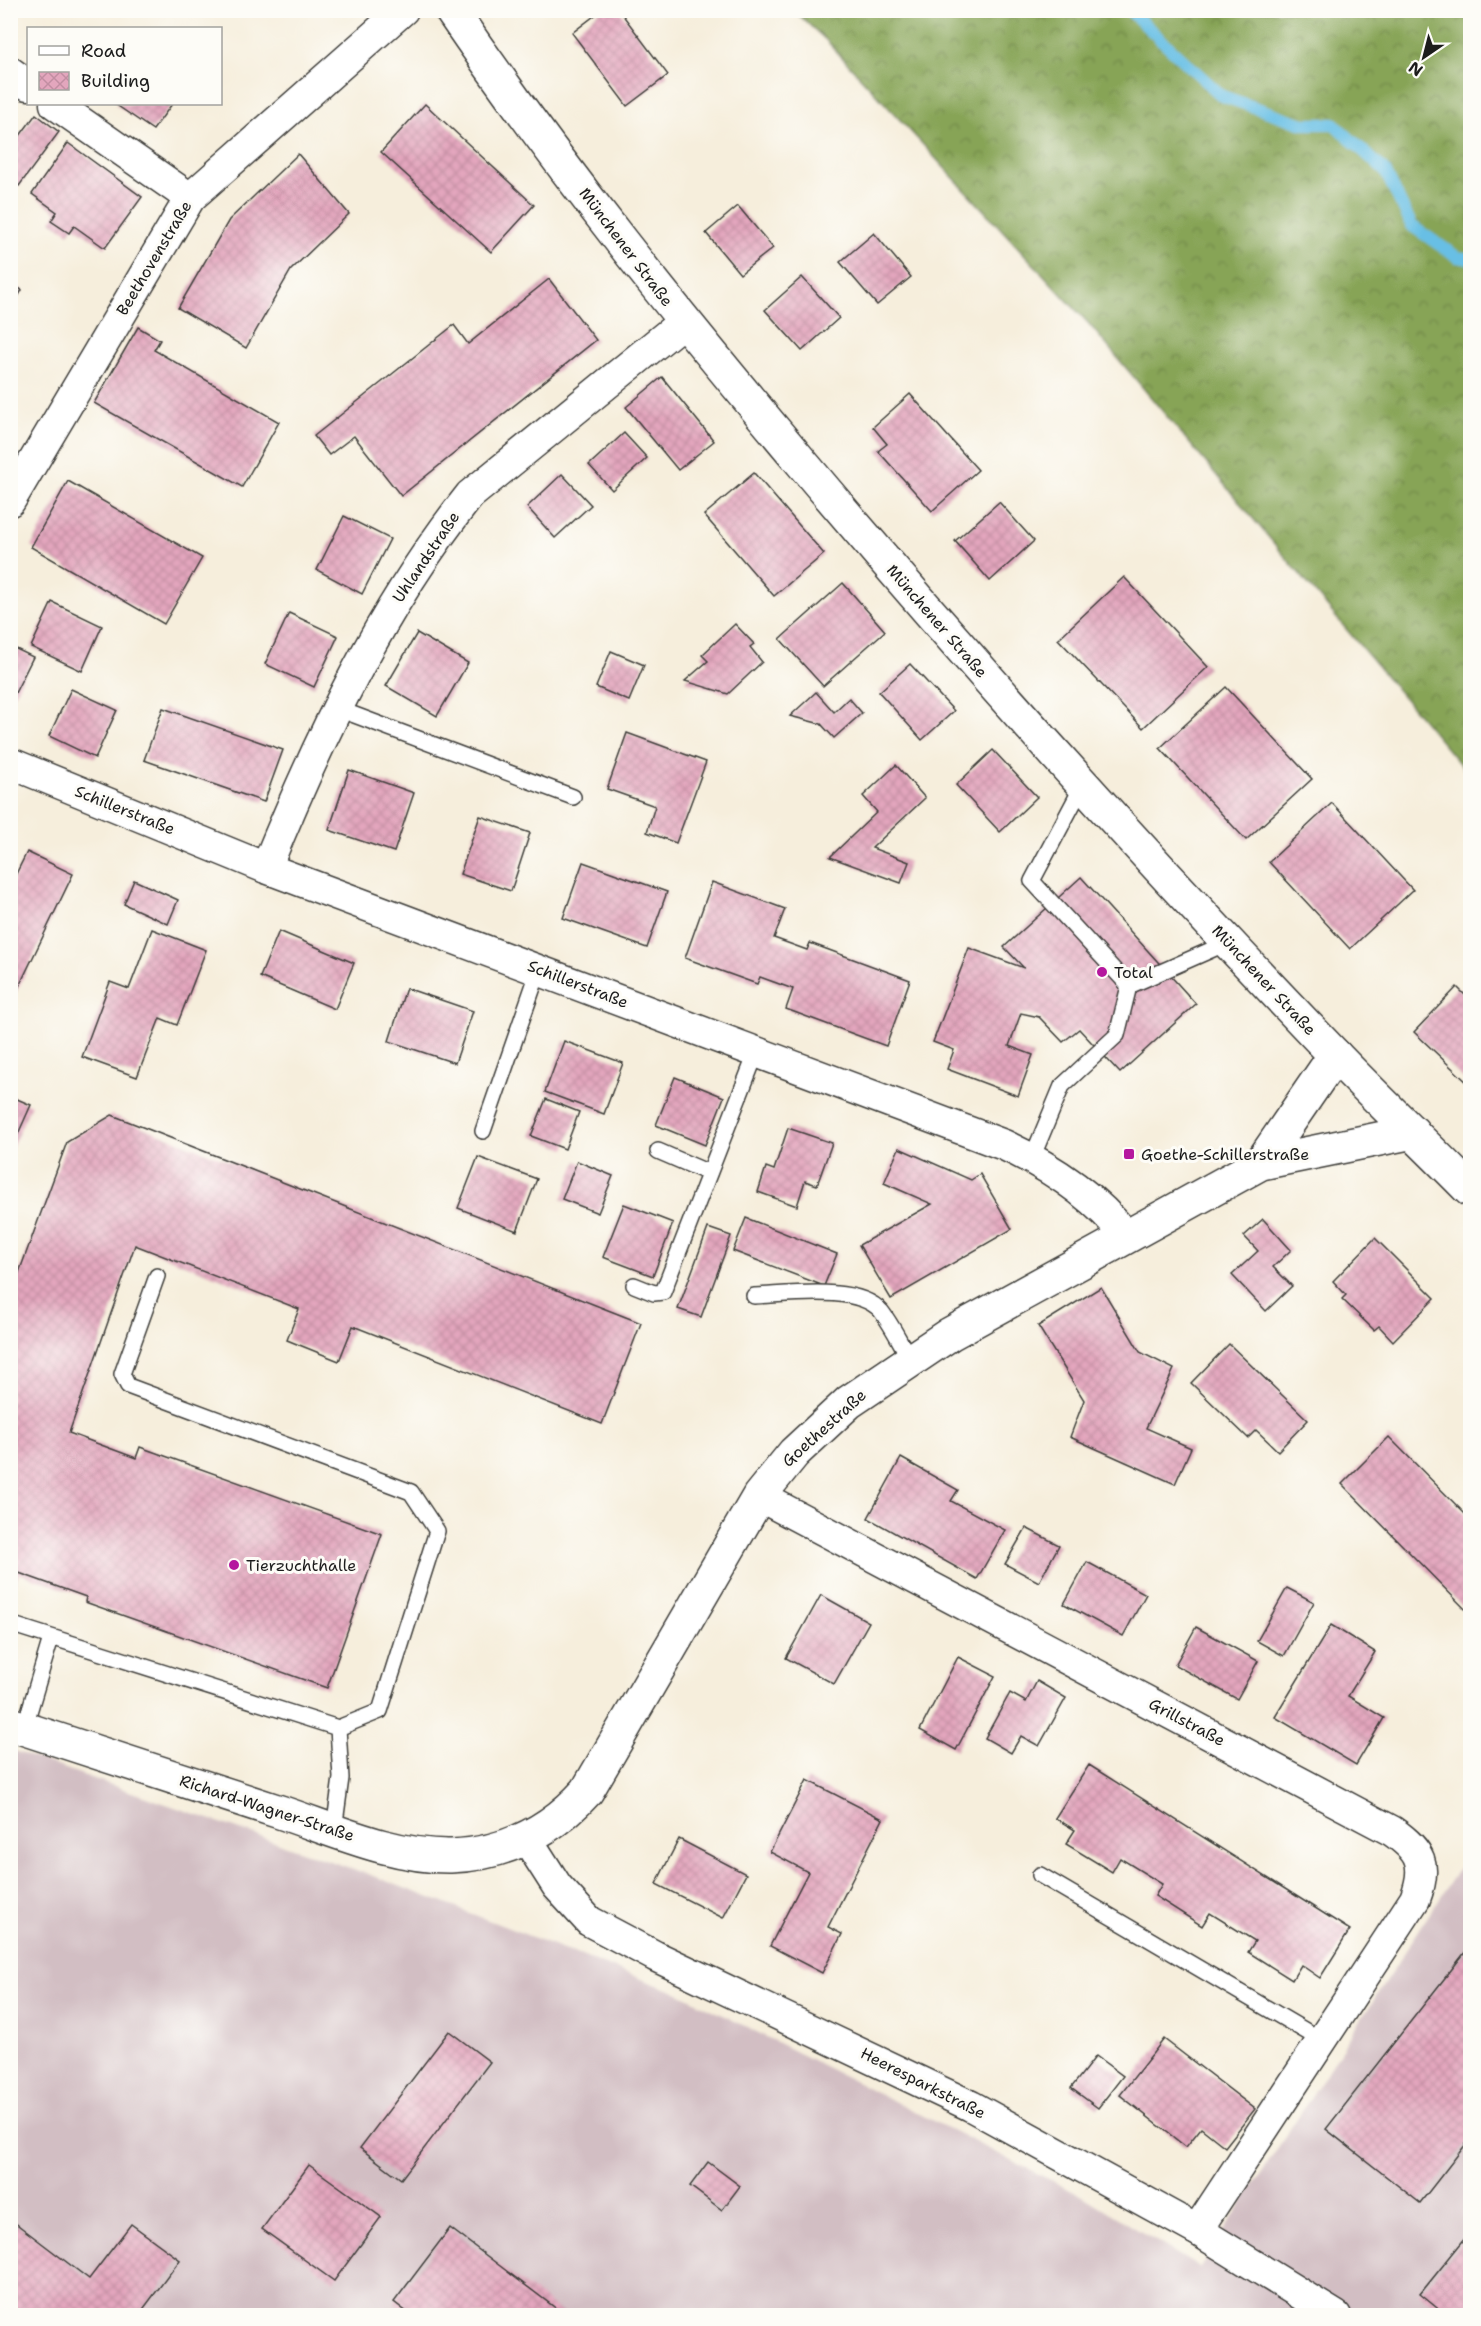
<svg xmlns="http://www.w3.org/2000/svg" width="1481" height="2326" font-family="'Shantell Sans',sans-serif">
  <defs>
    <pattern id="forest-crowns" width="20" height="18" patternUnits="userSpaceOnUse" patternTransform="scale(1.5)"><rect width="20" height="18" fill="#87a456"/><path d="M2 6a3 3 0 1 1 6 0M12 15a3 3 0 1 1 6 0" fill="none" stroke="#6e8546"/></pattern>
    <pattern id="building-cross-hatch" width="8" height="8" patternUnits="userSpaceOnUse" patternTransform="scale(1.5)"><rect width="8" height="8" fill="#e3a6bd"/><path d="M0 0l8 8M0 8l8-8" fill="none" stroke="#c28ea2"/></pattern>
  </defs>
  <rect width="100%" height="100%" fill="#fdfcf7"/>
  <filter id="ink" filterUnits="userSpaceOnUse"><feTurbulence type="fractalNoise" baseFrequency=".0167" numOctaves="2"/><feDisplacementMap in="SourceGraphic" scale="12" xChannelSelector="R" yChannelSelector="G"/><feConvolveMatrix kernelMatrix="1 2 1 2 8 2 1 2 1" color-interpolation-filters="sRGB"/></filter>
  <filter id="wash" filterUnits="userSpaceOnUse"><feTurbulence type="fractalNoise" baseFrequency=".008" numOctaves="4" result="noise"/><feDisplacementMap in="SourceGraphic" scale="24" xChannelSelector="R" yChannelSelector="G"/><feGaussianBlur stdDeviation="1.35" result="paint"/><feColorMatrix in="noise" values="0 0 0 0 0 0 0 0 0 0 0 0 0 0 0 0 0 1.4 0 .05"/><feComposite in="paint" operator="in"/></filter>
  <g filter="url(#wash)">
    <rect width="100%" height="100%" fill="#f6eedc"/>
    <!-- industrial -->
    <path fill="#d2bec3" d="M11 1750 373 1876 681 1994 1086 2198 1200 2268 1469 1853 1470 2315 11 2316Z"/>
    <!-- forest -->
    <path fill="url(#forest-crowns)" stroke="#526039" stroke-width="1.5" d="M794 11H1470V776L1089 324 826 40Z"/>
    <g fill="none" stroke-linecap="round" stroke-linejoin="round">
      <!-- stream -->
      <path stroke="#68bfe5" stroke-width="12" d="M1129 10 1222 96 1303 124H1334L1385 171 1412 226 1457 257 1470 259"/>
    </g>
    <g id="blocks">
      <!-- building -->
      <g fill="url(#building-cross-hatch)">
        <path d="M602 10H619L668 75 627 106 572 33Z"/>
        <path d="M115 104H172L153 130Z"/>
        <path d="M425 104 534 205 491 252 381 152Z"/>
        <path d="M36 114 59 132 19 186 10 179V149Z"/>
        <path d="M68 143 142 197 105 248 74 226 69 233 51 221 57 212 32 194Z"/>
        <path d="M298 154 349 214 291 270 246 348 178 308 229 220Z"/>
        <path d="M738 206 773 248 740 274 706 233Z"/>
        <path d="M874 233 911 277 877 305 840 262Z"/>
        <path d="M802 277 839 318 802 351 765 310Z"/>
        <path d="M549 279 596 340 401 496 354 436 329 455 314 436 454 325 468 344Z"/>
        <path d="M10 283 22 290 10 310Z"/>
        <path d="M138 327 160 340 154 350 279 422 242 487 94 403Z"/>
        <path d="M662 377 714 441 678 470 626 407Z"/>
        <path d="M910 394 978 470 932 511 878 451 887 444 873 427Z"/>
        <path d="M624 433 647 458 612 490 589 465Z"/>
        <path d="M754 473 824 554 774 596 704 515Z"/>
        <path d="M562 474 591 505 555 538 527 507Z"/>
        <path d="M68 481 202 558 164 624 31 547Z"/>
        <path d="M999 502 1034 541 990 581 955 541Z"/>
        <path d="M344 516 390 539 362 594 317 570Z"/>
        <path d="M1124 577 1208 667 1143 728 1058 639Z"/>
        <path d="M843 583 885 631 823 686 780 639Z"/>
        <path d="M52 602 102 626 82 671 31 647Z"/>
        <path d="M289 613 338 636 314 687 265 664Z"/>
        <path d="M735 624 754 644 750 647 762 662 728 694 685 681 708 661 702 655Z"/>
        <path d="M417 633 468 663 437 716 386 686Z"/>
        <path d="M10 646 33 657 10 703Z"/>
        <path d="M611 651 644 665 629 701 596 687Z"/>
        <path d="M910 664 954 711 922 740 879 692Z"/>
        <path d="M1226 687 1312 779 1246 840 1160 748Z"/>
        <path d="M71 689 117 710 95 758 49 736Z"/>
        <path d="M816 692 834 712 849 698 862 713 834 738 821 724 790 716Z"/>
        <path d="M163 708 283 750 264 802 144 760Z"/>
        <path d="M627 733 706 762 676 843 647 832 655 806 607 789Z"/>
        <path d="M993 750 1037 797 1000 832 956 785Z"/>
        <path d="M896 765 925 798 872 848 909 862 901 883 830 857 877 812 863 796Z"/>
        <path d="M349 770 414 793 394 852 329 830Z"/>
        <path d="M1332 803 1413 890 1350 949 1269 862Z"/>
        <path d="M480 816 530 833 511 891 460 874Z"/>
        <path d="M27 852 73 874 10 1005V886Z"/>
        <path d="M583 862 667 892 647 948 563 918Z"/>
        <path d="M1081 877 1196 1004 1120 1073 1079 1029 1063 1042 1039 1017 1021 1013 1009 1046 1033 1055 1018 1096 947 1069 954 1050 933 1042 969 948 1024 968 1004 947Z"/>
        <path d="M134 880 178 900 168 924 124 904Z"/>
        <path d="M712 882 785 909 774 938 807 950 810 943 910 980 886 1046 786 1009 793 989 760 977 757 984 685 958Z"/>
        <path d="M152 929 206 950 177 1025 160 1018 137 1077 82 1057 110 982 129 989Z"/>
        <path d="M279 931 354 963 335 1009 260 977Z"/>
        <path d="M1457 987 1470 1000V1085L1414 1032Z"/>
        <path d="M406 988 473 1011 455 1063 389 1041Z"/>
        <path d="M564 1041 623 1063 604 1114 545 1092Z"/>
        <path d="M675 1077 724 1097 705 1145 656 1125Z"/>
        <path d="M10 1096 31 1105 10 1152Z"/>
        <path d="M546 1099 579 1112 565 1149 531 1136Z"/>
        <path d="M112 1115 641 1323 602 1424 353 1326 339 1361 287 1340 299 1309 135 1245 69 1433 136 1458 140 1447 382 1534 327 1688 85 1602 86 1597 19 1573 15 1584 10 1583V1297L67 1142Z"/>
        <path d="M788 1128 832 1143 817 1185 805 1181 797 1206 758 1192 766 1167 774 1170Z"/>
        <path d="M899 1148 971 1180 980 1174 1012 1229 891 1299 859 1245 932 1204 884 1183Z"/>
        <path d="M478 1157 537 1179 517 1231 458 1208Z"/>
        <path d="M577 1161 613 1176 598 1213 562 1199Z"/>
        <path d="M624 1204 673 1223 653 1276 603 1257Z"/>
        <path d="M746 1218 837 1254 824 1286 733 1251Z"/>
        <path d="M1263 1219 1291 1250 1273 1267 1292 1286 1266 1311 1232 1275 1258 1251 1244 1236Z"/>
        <path d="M708 1228 731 1236 701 1317 678 1309Z"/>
        <path d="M1375 1238 1435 1298 1393 1341 1379 1326 1374 1330 1342 1299 1346 1295 1333 1281Z"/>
        <path d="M1101 1287 1140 1352 1174 1369 1146 1428 1191 1448 1175 1484 1070 1437 1084 1400 1038 1326Z"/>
        <path d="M1229 1344 1308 1420 1278 1451 1256 1430 1248 1438 1191 1383Z"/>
        <path d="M1389 1437 1470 1519V1614L1342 1484Z"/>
        <path d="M901 1458 958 1490 951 1501 1005 1530 977 1579 868 1518Z"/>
        <path d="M1026 1528 1059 1545 1039 1582 1005 1564Z"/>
        <path d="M1087 1562 1146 1594 1123 1636 1064 1604Z"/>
        <path d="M1287 1588 1314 1602 1284 1656 1257 1641Z"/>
        <path d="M821 1595 869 1622 834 1684 786 1658Z"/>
        <path d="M1331 1625 1375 1652 1348 1696 1384 1718 1356 1765 1275 1717Z"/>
        <path d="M1196 1627 1258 1661 1237 1699 1175 1665Z"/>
        <path d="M958 1657 995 1676 956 1750 920 1730Z"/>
        <path d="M1037 1681 1066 1698 1039 1746 1021 1736 1011 1753 985 1738 1010 1693 1026 1702Z"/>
        <path d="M1089 1765 1350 1930 1320 1978 1301 1965 1292 1980 1248 1952 1255 1941 1210 1913 1202 1926 1155 1896 1162 1884 1120 1858 1112 1872 1066 1844 1075 1830 1055 1818Z"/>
        <path d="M807 1780 883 1819 828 1927 842 1934 822 1973 770 1946 808 1872 770 1852Z"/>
        <path d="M679 1839 746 1874 723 1918 656 1884Z"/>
        <path d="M1470 1946V2139L1420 2203 1326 2129Z"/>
        <path d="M449 2031 490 2062 401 2179 360 2148Z"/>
        <path d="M1164 2039 1255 2109 1225 2147 1201 2128 1186 2147 1120 2095Z"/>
        <path d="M1096 2056 1123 2076 1098 2108 1071 2088Z"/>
        <path d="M708 2162 740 2186 722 2210 690 2186Z"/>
        <path d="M309 2165 381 2217 334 2281 262 2229Z"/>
        <path d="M10 2219 89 2279 131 2224 180 2260 138 2316H10Z"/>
        <path d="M450 2228 566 2316H412L394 2302Z"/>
        <path d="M1470 2232V2316H1447L1420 2294Z"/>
      </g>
    </g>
  </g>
  <g filter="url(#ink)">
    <use href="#blocks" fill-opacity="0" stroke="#3d3c39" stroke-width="1.5"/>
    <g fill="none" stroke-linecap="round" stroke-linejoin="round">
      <defs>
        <g id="service">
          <path d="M336 708 573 797"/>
          <path d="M1083 785 1032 881 1129 986 1229 942"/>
          <path d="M483 1131 539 970"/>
          <path d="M658 1151 709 1173"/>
          <path d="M1032 1158 1062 1086 1117 1035 1129 986"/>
          <path d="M157 1276 122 1374 128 1386 411 1492 437 1531 380 1711 338 1728"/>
          <path d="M634 1285 654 1293 663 1292 757 1051"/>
          <path d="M754 1296C787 1295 858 1284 881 1311 892 1325 901 1344 910 1359"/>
          <path d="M10 1624 338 1728 341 1778 334 1830"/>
          <path d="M24 1729 51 1638"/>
          <path d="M1040 1875 1321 2040"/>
        </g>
        <g id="minor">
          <path d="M10 72 28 85"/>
          <path d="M55 104 190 198"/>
          <path d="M10 501 190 198 403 10"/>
          <path d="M10 763 266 868 1004 1145C1051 1167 1094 1195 1126 1236"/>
          <path d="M266 868C320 736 381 607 470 495L683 322"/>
          <path d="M759 1496 1392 1831C1421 1851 1428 1865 1415 1899L1197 2230"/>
          <path d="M527 1839 557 1886 589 1921 655 1956 971 2106 1197 2230 1336 2316"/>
        </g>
        <g id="tertiary">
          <path d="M451 10C559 168 679 317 802 463 972 665 1149 861 1332 1052 1377 1099 1425 1144 1470 1190"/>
          <path d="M1261 1163 1335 1055"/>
          <path d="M10 1724C100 1754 190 1783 280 1812 334 1830 393 1857 451 1856 506 1854 551 1831 587 1791L759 1496 794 1453 849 1402 950 1334 1261 1163 1413 1132"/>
        </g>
      </defs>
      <!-- service casing -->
      <use href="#service" stroke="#3d3c39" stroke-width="18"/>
      <!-- minor casing -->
      <use href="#minor" stroke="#3d3c39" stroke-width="33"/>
      <!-- tertiary casing -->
      <use href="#tertiary" stroke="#3d3c39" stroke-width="36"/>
      <!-- service -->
      <use href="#service" stroke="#fff" stroke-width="15"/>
      <!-- minor -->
      <use href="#minor" stroke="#fff" stroke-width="30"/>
      <!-- tertiary -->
      <use href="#tertiary" stroke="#fff" stroke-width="33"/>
    </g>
  </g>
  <!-- markers -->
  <g fill="#b5179e" stroke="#fdfcf7" stroke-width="2">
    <circle cx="1102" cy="972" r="6"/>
    <rect x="1123" y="1148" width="12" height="12" rx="3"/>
    <circle cx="234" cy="1565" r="6"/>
  </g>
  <g text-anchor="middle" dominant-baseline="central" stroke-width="6" stroke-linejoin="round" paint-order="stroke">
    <!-- street labels -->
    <g font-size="16" fill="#1c1c1c" stroke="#fdfcf7">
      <text transform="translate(626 247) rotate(53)">Münchener Straße</text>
      <text transform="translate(154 258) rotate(-59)">Beethovenstraße</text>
      <text transform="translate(426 557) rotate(-56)">Uhlandstraße</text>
      <text transform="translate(937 621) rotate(49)">Münchener Straße</text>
      <text transform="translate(125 810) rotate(22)">Schillerstraße</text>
      <text transform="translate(1264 980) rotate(47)">Münchener Straße</text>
      <text transform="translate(578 984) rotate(21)">Schillerstraße</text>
      <text transform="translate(824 1428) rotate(-42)">Goethestraße</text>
      <text transform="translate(1187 1722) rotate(28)">Grillstraße</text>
      <text transform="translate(267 1808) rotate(18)">Richard-Wagner-Straße</text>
      <text transform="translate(923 2083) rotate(27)">Heeresparkstraße</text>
    </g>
    <!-- poi labels -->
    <g font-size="16" fill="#1c1c1c" stroke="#fdfcf7" text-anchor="start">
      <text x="1114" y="972">Total</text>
      <text x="1141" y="1154">Goethe-Schillerstraße</text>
      <text x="246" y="1565">Tierzuchthalle</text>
    </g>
  </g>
  <!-- margin -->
  <rect width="1481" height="2326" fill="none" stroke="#fdfcf7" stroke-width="36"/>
  <!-- legend -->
  <rect x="27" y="27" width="195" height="78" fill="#fdfcf7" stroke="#a3a29f" stroke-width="1.5"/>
  <rect x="39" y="46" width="30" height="9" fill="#ffffff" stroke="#a3a29f" stroke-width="1.5"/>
  <text x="81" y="57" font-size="18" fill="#1c1c1c">Road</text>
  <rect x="39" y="72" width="30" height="18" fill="url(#building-cross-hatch)" stroke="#a3a29f" stroke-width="1.5"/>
  <text x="81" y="87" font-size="18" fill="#1c1c1c">Building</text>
  <!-- north arrow -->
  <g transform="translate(1424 57) rotate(215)" stroke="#fdfcf7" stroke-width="4.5" paint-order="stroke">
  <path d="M0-4.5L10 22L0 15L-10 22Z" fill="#1c1c1c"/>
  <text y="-9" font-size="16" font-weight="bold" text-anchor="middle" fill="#1c1c1c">N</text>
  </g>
</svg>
